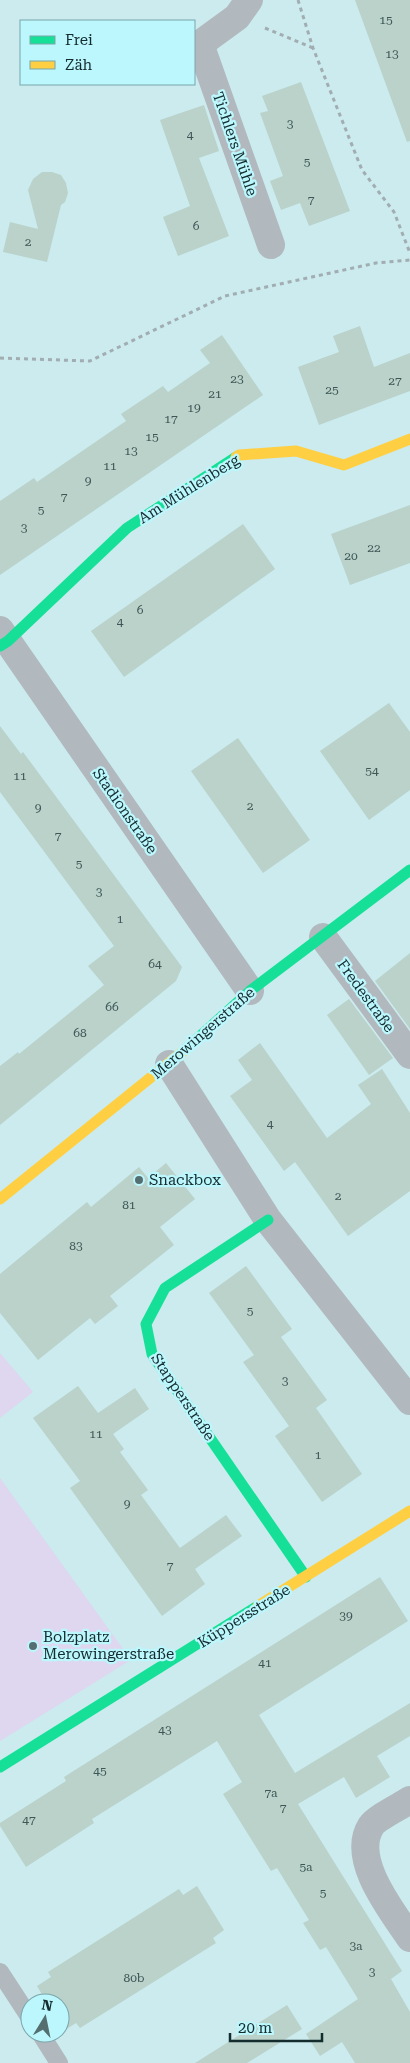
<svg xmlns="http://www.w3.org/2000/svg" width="410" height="2063" font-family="'Roboto Serif',serif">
  <rect width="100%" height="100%" fill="#cbebee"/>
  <!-- green -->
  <g fill="#dfd6f0">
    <path d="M0 1353 33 1392 0 1418Z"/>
    <path d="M0 1478 131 1660 0 1741Z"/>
  </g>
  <!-- building -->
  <g fill="#bad2ca">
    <path d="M355 0H410V141L407 142Z"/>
    <path d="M301 82 350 211 309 226 300 203 281 210 270 181 283 176 260 113 268 111 262 96Z"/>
    <path d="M204 105 219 151 199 158 229 236 178 256 163 217 190 206 160 120Z"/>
    <path d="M42 172H52L61 175 66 183 68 193 65 202 61 205 47 262 3 252 10 222 38 229 28 190 33 179Z"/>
    <path d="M360 326 374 367 410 353V391L319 425 298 367 339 352 333 336Z"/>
    <path d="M222 335 263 395 0 575V501L34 478 37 482 126 421 121 414 163 386 168 392 210 363 200 350Z"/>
    <path d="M410 505V563L350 585 331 534Z"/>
    <path d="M243 524 275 569 124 677 91 631Z"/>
    <path d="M389 703 410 732V790L369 820 320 751Z"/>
    <path d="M0 726 21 754 23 752 182 967 176 981 0 1125V1066L18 1052 19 1054 104 985 88 966 114 946 0 792Z"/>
    <path d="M238 738 310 840 263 873 191 771Z"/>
    <path d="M410 953V1029L375 981Z"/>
    <path d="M349 999 393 1058 369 1075 327 1015Z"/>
    <path d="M260 1043 327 1138 371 1104 358 1085 382 1069 410 1113V1191L348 1236 295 1162 284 1171 230 1096 252 1080 238 1060Z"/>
    <path d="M166 1163 195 1199 160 1227 174 1245 110 1296 118 1306 95 1324 90 1318 38 1360 0 1313V1274L87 1202 91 1207 139 1167 148 1178Z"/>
    <path d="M246 1266 292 1329 281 1337 327 1400 316 1408 362 1474 322 1502 275 1436 289 1426 243 1362 254 1355 209 1293Z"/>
    <path d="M78 1386 98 1413 135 1388 149 1409 113 1434 124 1449 120 1452 148 1490 141 1495 180 1548 226 1515 242 1536 195 1569 205 1584 162 1616 70 1488 80 1481 33 1418Z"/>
    <path d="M380 1577 408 1621 259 1715 295 1773 410 1703V1736L377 1756 390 1777 356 1798 344 1777 298 1804 402 1971 391 1979 410 2012V2063H355L342 2042 320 2056 306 2034 358 1999 326 1947 320 1950 303 1923 309 1920 277 1868 271 1871 223 1794 242 1782 217 1741 92 1819 94 1823 26 1867 0 1826V1823L66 1781 64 1777Z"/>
    <path d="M197 1886 224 1930 213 1938 216 1943 80 2028 76 2023 60 2033V2003H47L37 1986 51 1977 48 1972 179 1889 183 1895Z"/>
    <path d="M287 2005 302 2029 247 2063H195Z"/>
  </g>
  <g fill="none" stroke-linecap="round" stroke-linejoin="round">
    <!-- path -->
    <g stroke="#a1adb1" stroke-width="3" stroke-dasharray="4 4" stroke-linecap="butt">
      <path d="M298 0 313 48 362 170 394 212 410 253"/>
      <path d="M265 28 313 48"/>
      <path d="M0 358 90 361 225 296 376 263 410 260"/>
    </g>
    <!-- lane -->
    <g stroke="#b1b9be" stroke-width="18">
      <path d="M0 1972 30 2018"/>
      <path d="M40 2033 59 2063"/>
    </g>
    <!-- street -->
    <g stroke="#b1b9be" stroke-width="28">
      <path d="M200 44 271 245"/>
      <path d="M194 45 200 44 237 17 249 0"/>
      <path d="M0 630 250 991"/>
      <path d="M323 937 410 1055"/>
      <path d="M169 1064 268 1220 410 1401"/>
      <path d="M410 1800C401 1806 376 1818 371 1826 350 1859 392 1911 410 1938"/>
    </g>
    <!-- fast -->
    <g stroke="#16e098" stroke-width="11">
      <path d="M0 646 8 641 127 528 236 457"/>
      <path d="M186 1049 250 991 410 870"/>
      <path d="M268 1220 165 1288 146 1324 152 1354 306 1577"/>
      <path d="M0 1767 258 1606"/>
    </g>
    <!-- slow -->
    <g stroke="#ffcf43" stroke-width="11">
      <path d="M236 457 239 455 296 451 344 465 410 439"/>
      <path d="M0 1199 186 1049"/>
      <path d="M258 1606 410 1511"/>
    </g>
  </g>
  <!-- markers -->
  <g fill="#556f71" stroke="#bcf7fd" stroke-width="2">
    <circle cx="139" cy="1180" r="5"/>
    <circle cx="33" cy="1646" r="5"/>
  </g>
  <g text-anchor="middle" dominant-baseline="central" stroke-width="4.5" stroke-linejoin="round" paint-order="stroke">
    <!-- number labels -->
    <g font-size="12" fill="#3e5655">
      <text x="386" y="20">15</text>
      <text x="392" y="54">13</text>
      <text x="290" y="124">3</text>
      <text x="190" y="135">4</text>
      <text x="307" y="162">5</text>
      <text x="311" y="200">7</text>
      <text x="196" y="226">6</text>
      <text x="28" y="242">2</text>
      <text x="237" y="379">23</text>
      <text x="395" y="381">27</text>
      <text x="332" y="390">25</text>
      <text x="215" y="394">21</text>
      <text x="194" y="408">19</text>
      <text x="171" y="419">17</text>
      <text x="152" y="437">15</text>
      <text x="131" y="451">13</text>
      <text x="110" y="466">11</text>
      <text x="88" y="481">9</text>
      <text x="64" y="497">7</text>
      <text x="41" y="510">5</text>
      <text x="24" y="528">3</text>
      <text x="374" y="548">22</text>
      <text x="351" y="556">20</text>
      <text x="140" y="610">6</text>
      <text x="120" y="622">4</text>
      <text x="372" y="771">54</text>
      <text x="20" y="776">11</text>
      <text x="250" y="806">2</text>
      <text x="38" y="808">9</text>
      <text x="58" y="836">7</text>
      <text x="79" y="864">5</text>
      <text x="99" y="892">3</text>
      <text x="120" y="919">1</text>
      <text x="155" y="964">64</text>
      <text x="112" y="1007">66</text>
      <text x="80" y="1033">68</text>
      <text x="270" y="1124">4</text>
      <text x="338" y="1196">2</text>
      <text x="129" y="1205">81</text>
      <text x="76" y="1246">83</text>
      <text x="250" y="1311">5</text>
      <text x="285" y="1381">3</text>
      <text x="96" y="1434">11</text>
      <text x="318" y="1455">1</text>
      <text x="127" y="1504">9</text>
      <text x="170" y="1566">7</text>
      <text x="346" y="1616">39</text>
      <text x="265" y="1663">41</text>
      <text x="165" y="1730">43</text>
      <text x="100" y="1771">45</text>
      <text x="271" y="1793">7a</text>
      <text x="283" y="1808">7</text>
      <text x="29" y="1820">47</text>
      <text x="306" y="1867">5a</text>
      <text x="323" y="1893">5</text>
      <text x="356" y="1946">3a</text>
      <text x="372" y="1972">3</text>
      <text x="134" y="1978">80b</text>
    </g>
    <!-- street labels -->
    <g font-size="15" fill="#152c2e" stroke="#bcf7fd">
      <text transform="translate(235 144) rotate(71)">Tichlers Mühle</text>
      <text transform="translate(189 489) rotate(-32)">Am Mühlenberg</text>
      <text transform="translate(125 811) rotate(55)">Stadionstraße</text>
      <text transform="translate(366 996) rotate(54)">Fredestraße</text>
      <text transform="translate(203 1033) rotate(-41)">Merowingerstraße</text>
      <text transform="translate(183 1397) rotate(56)">Stapperstraße</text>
      <text transform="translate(244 1616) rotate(-32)">Küppersstraße</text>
    </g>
    <!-- poi labels -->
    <g font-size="15" fill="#152c2e" stroke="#bcf7fd" text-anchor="start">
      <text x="149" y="1180">Snackbox</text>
      <text x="43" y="1637">Bolzplatz<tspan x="43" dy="17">Merowingerstraße</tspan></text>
    </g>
  </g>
  <!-- legend -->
  <rect x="20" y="20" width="175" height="65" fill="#bcf7fd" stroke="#79a6aa"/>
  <rect x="30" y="36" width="25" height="8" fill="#16e098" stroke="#79a6aa"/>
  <text x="65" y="45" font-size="15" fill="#152c2e">Frei</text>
  <rect x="30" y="61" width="25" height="8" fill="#ffcf43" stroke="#79a6aa"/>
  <text x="65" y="70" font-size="15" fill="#152c2e">Zäh</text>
  <!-- north arrow -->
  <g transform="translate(45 2018) rotate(10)"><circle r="24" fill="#bcf7fd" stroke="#79a6aa"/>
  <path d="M0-4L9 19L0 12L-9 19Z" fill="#556f71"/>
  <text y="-8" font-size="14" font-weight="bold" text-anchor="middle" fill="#152c2e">N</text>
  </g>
  <!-- scale -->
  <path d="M230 2033v8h92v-8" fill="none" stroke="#152c2e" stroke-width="2.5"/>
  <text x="238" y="2033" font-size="15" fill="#152c2e" stroke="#bcf7fd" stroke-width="4" paint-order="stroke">20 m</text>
</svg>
